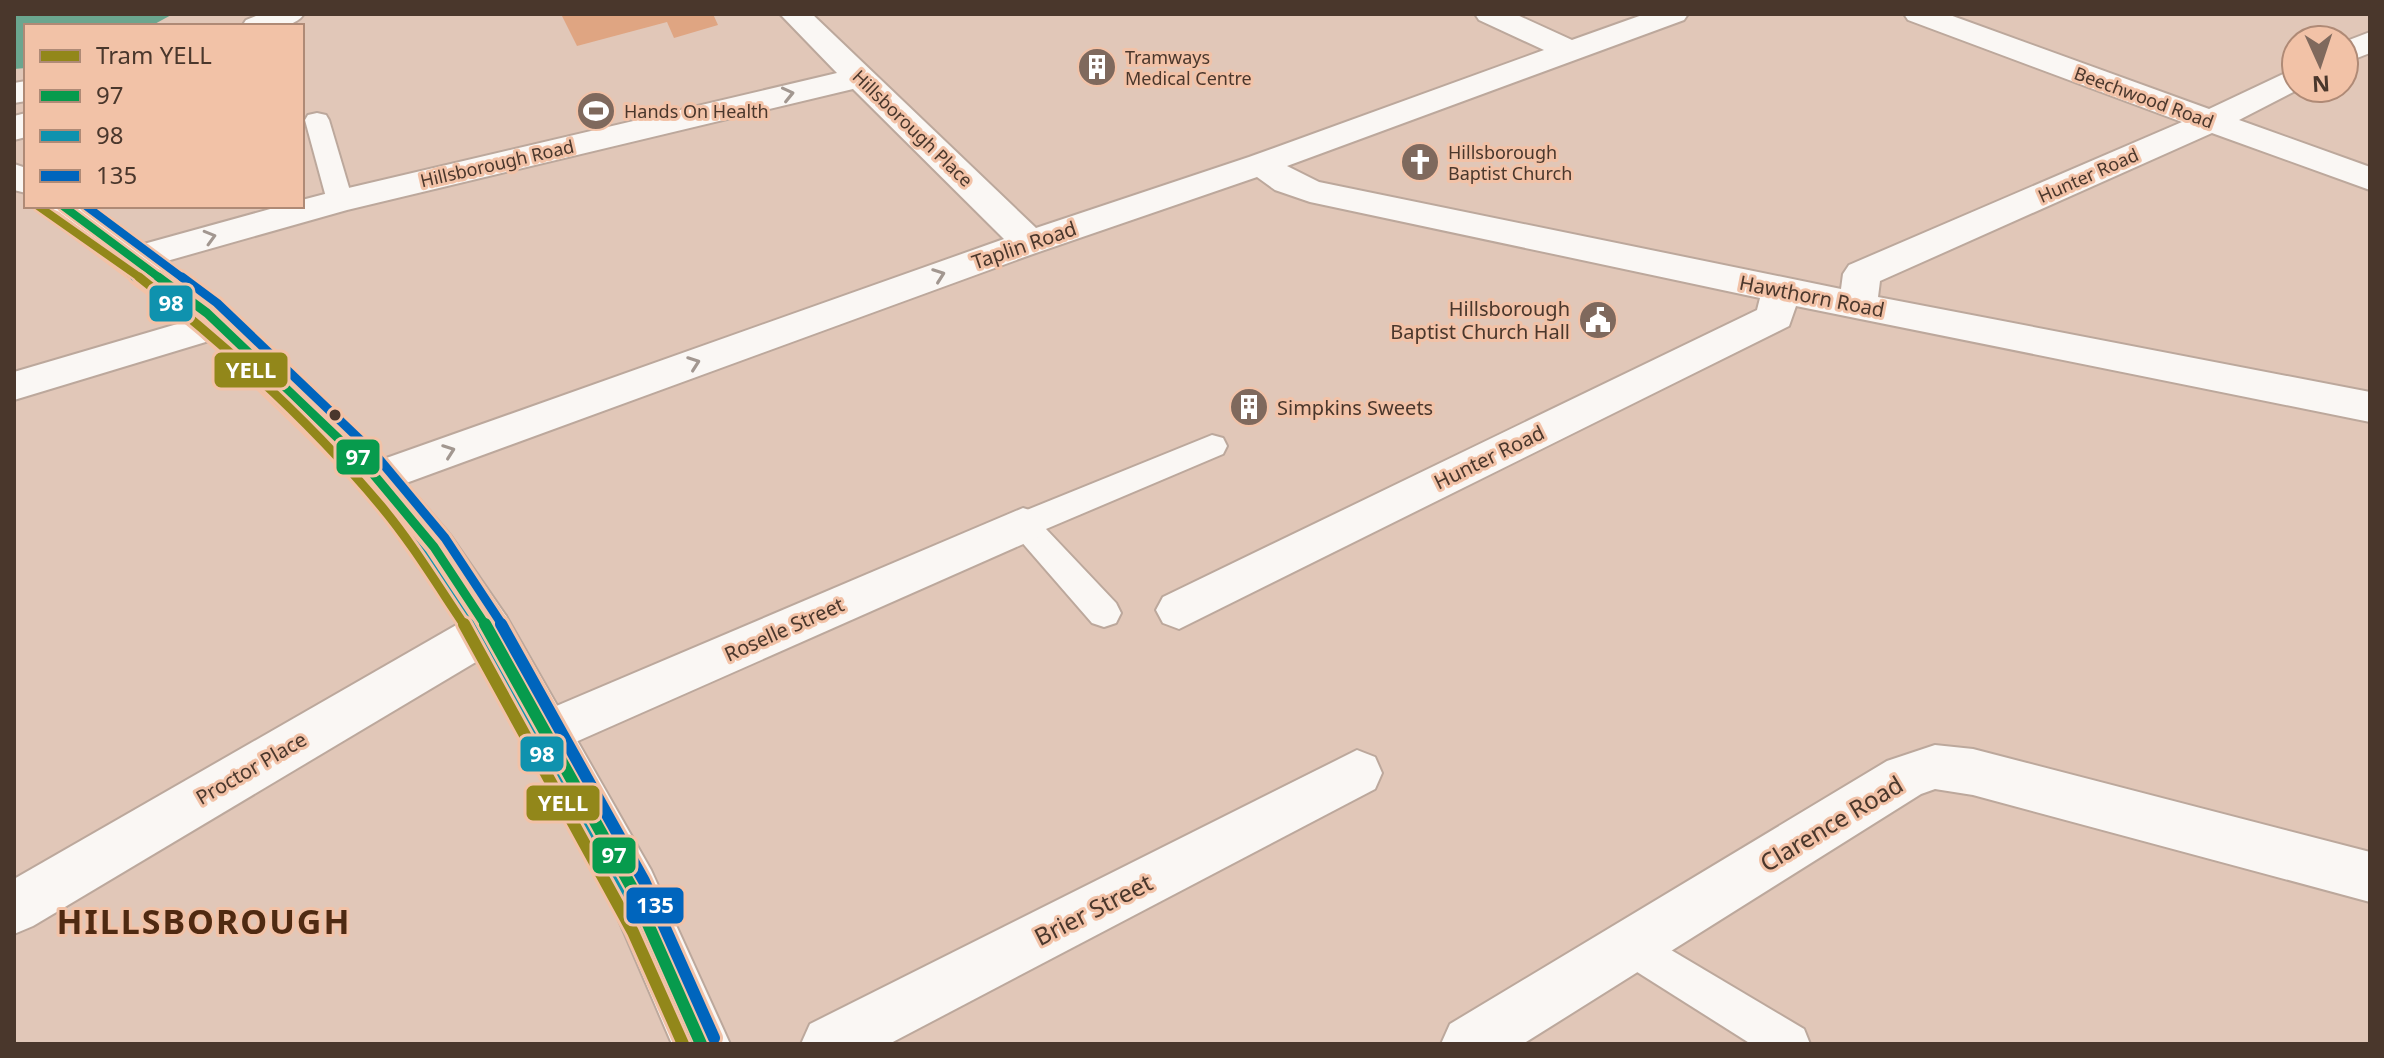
<svg xmlns="http://www.w3.org/2000/svg" width="2384" height="1058" font-family="'Noto Sans',sans-serif">
  <rect width="100%" height="100%" fill="#e1c7b8"/>
  <!-- green -->
  <path fill="#dfa582" d="M561 14H713L718 25 674 38 667 22 577 46Z"/>
  <!-- water -->
  <path fill="#6ba68f" d="M14 14H173L151 26H26V68L14 69Z"/>
  <g fill="none" stroke-linecap="round" stroke-linejoin="round">
    <defs>
      <g id="lane">
        <path d="M317 113 326 115 329 120 353 201 349 207H331L327 201 305 120 308 115Z"/>
        <path d="M1212 435 1223 438 1227 446 1223 454 1046 529 1116 603 1121 613 1116 623 1104 627 1092 623 1007 525 1012 516Z"/>
        <path d="M1629 925 1804 1029 1810 1044H1751L1615 958 1609 944 1615 930Z"/>
      </g>
      <g id="street">
        <path d="M780 14H812L1036 228 1249 157 1544 50 1479 20 1475 14H1515L1572 40 1645 14H1688L1684 20 1287 166 1319 182 1841 289 1843 274 1849 265 2182 122 1908 20 1904 14H1947L2209 109 2296 68V88H2301L2239 120 2370 167V190L2212 133 1880 281 1878 297 2370 392V422L1796 306 1789 326 1179 629 1163 623 1156 610 1163 597 1757 310 1760 298 1310 202 1275 190 1257 177 1030 255 376 494 361 489 355 478 361 467 1004 239 853 89 347 210 135 270 122 266 117 258 122 250 281 206H302V200L340 190 837 73Z"/>
        <path d="M2370 32V53L2344 63V42Z"/>
        <path d="M218 312 232 316 237 325 232 334 14 400V372Z"/>
        <path d="M1023 508 1039 513 1045 525 1039 537 562 748 545 755 528 748 520 733 528 718Z"/>
        <path d="M489 611 506 616 512 630 506 644 33 926 14 934V879L472 616Z"/>
        <path d="M1935 745 1973 749 2370 852V902L1973 795 1935 789 1921 794 1523 1044H1441L1450 1024 1887 761Z"/>
        <path d="M1357 750 1375 757 1382 773 1375 789 889 1044H801L810 1024Z"/>
      </g>
      <g id="secondary">
        <path d="M14 164 26 168V193L14 190Z"/>
        <path d="M45 206H86L221 304 379 452 450 535 506 616 651 870 730 1044H672L612 904 472 644 418 559 349 474 193 322 50 214Z"/>
      </g>
      <g id="primary">
        <path d="M261 14H304C292 32 261 26 242 26L246 20Z"/>
        <path d="M26 81V101L14 103V83Z"/>
        <path d="M26 113V137L14 140V116Z"/>
      </g>
    </defs>
    <!-- lane casing -->
    <use href="#lane" stroke="#bca89c" stroke-width="4"/>
    <!-- street casing -->
    <use href="#street" stroke="#bca89c" stroke-width="4"/>
    <!-- secondary casing -->
    <use href="#secondary" stroke="#bca89c" stroke-width="4"/>
    <!-- primary casing -->
    <use href="#primary" stroke="#bca89c" stroke-width="4"/>
    <!-- lane -->
    <use href="#lane" fill="#faf7f4" fill-rule="evenodd"/>
    <!-- street -->
    <use href="#street" fill="#faf7f4" fill-rule="evenodd"/>
    <!-- secondary -->
    <use href="#secondary" fill="#faf7f4" fill-rule="evenodd"/>
    <!-- primary -->
    <use href="#primary" fill="#faf7f4" fill-rule="evenodd"/>
    <defs>
      <path id="bus-1-far2" d="M63 206 161 279"/>
      <path id="bus-1-far1" d="M158 277 207 313 364 463 434 547 486 626"/>
      <path id="bus-1" d="M485 624 632 888 701 1044"/>
      <path id="bus-2-far2" d="M55 217 138 279"/>
      <path id="bus-2-far1" d="M135 277 198 324 354 473 423 555 470 626"/>
      <path id="bus-2" d="M468 624 619 894 686 1044"/>
      <path id="bus-3-far2" d="M86 206 184 279"/>
      <path id="bus-3-far1" d="M182 277 217 303 374 453 445 538 503 626"/>
      <path id="bus-3" d="M501 624 644 881 714 1038"/>
    </defs>
    <!-- bus-1-far2 casing -->
    <use href="#bus-1-far2" stroke="#f2c2a7" stroke-width="13"/>
    <!-- bus-1-far1 casing -->
    <use href="#bus-1-far1" stroke="#f2c2a7" stroke-width="15"/>
    <!-- bus-1 casing -->
    <use href="#bus-1" stroke="#f2c2a7" stroke-width="18"/>
    <!-- bus-2-far2 casing -->
    <use href="#bus-2-far2" stroke="#f2c2a7" stroke-width="13"/>
    <!-- bus-2-far1 casing -->
    <use href="#bus-2-far1" stroke="#f2c2a7" stroke-width="15"/>
    <!-- bus-2 casing -->
    <use href="#bus-2" stroke="#f2c2a7" stroke-width="18"/>
    <!-- bus-3-far2 casing -->
    <use href="#bus-3-far2" stroke="#f2c2a7" stroke-width="13"/>
    <!-- bus-3-far1 casing -->
    <use href="#bus-3-far1" stroke="#f2c2a7" stroke-width="15"/>
    <!-- bus-3 casing -->
    <use href="#bus-3" stroke="#f2c2a7" stroke-width="18"/>
    <!-- bus-1-far2 -->
    <use href="#bus-1-far2" stroke="#079b4d" stroke-width="8"/>
    <!-- bus-1-far1 -->
    <use href="#bus-1-far1" stroke="#079b4d" stroke-width="9"/>
    <!-- bus-1 -->
    <use href="#bus-1" stroke="#079b4d" stroke-width="12"/>
    <!-- bus-2-far2 -->
    <use href="#bus-2-far2" stroke="#0f92ae" stroke-width="8"/>
    <!-- bus-2-far1 -->
    <use href="#bus-2-far1" stroke="#0f92ae" stroke-width="9"/>
    <!-- bus-2 -->
    <use href="#bus-2" stroke="#0f92ae" stroke-width="12"/>
    <!-- bus-3-far2 -->
    <use href="#bus-3-far2" stroke="#0065bd" stroke-width="8"/>
    <!-- bus-3-far1 -->
    <use href="#bus-3-far1" stroke="#0065bd" stroke-width="9"/>
    <!-- bus-3 -->
    <use href="#bus-3" stroke="#0065bd" stroke-width="12"/>
    <defs>
      <path id="tram-1-far2" d="M38 206 142 279"/>
      <path id="tram-1-far1" d="M139 277C227 346 309 420 381 506 412 543 438 586 465 626"/>
      <path id="tram-1" d="M464 624 633 932 683 1044"/>
    </defs>
    <!-- tram-1-far2 casing -->
    <use href="#tram-1-far2" stroke="#f2c2a7" stroke-width="13"/>
    <!-- tram-1-far1 casing -->
    <use href="#tram-1-far1" stroke="#f2c2a7" stroke-width="15"/>
    <!-- tram-1 casing -->
    <use href="#tram-1" stroke="#f2c2a7" stroke-width="18"/>
    <!-- tram-1-far2 -->
    <use href="#tram-1-far2" stroke="#92871a" stroke-width="8"/>
    <!-- tram-1-far1 -->
    <use href="#tram-1-far1" stroke="#92871a" stroke-width="9"/>
    <!-- tram-1 -->
    <use href="#tram-1" stroke="#92871a" stroke-width="12"/>
  </g>
  <!-- one-way arrows -->
  <defs><path id="oneway-chevron" d="M-2-3.5L2.5 0L-2 3.5" fill="none" stroke-width="1.6" stroke-linecap="round" stroke-linejoin="round" transform="scale(2)"/></defs>
  <g stroke="#a29790">
    <use href="#oneway-chevron" transform="translate(788 94) rotate(-13)"/>
    <use href="#oneway-chevron" transform="translate(210 237) rotate(-16)"/>
    <use href="#oneway-chevron" transform="translate(939 275) rotate(-20)"/>
    <use href="#oneway-chevron" transform="translate(694 363) rotate(-20)"/>
    <use href="#oneway-chevron" transform="translate(449 451) rotate(-20)"/>
  </g>
  <!-- icons -->
  <defs>
    <symbol id="building-disc" viewBox="-11 -11 22 22"><circle r="9.5" fill="#7f695d" stroke="#f2c2a7"/><path d="M-4-6H4V6H1V3H-1V6H-4ZM-2.5-4.3h1.7v1.8h-1.7ZM.8-4.3h1.7v1.8H.8ZM-2.5-1h1.7V.8h-1.7ZM.8-1h1.7V.8H.8Z" fill="#fff"/></symbol>
    <symbol id="stadium-disc" viewBox="-11 -11 22 22"><circle r="9.5" fill="#7f695d" stroke="#f2c2a7"/><path d="M0-5a6.5 5 0 1 0 0 10a6.5 5 0 1 0 0-10ZM-3.5-1.8h7v3.6h-7Z" fill="#fff"/></symbol>
    <symbol id="church-disc" viewBox="-11 -11 22 22"><circle r="9.5" fill="#7f695d" stroke="#f2c2a7"/><path d="M-1.2-6h2.4v3.5h3.3v2.4h-3.3V6h-2.4V-.1h-3.3v-2.4h3.3Z" fill="#fff"/></symbol>
    <symbol id="civic-disc" viewBox="-11 -11 22 22"><circle r="9.5" fill="#7f695d" stroke="#f2c2a7"/><path d="M-.6-6.5H3V-4.5H.6V-3L4-1V1h2V6H-6V1h2V-1L-.6-3ZM-1.2 2.5V6h2.4V2.5Z" fill="#fff"/></symbol>
  </defs>
  <g fill-rule="evenodd">
    <use href="#building-disc" x="1075" y="45" width="44" height="44"/>
    <use href="#stadium-disc" x="574" y="89" width="44" height="44"/>
    <use href="#church-disc" x="1398" y="140" width="44" height="44"/>
    <use href="#civic-disc" x="1576" y="298" width="44" height="44"/>
    <use href="#building-disc" x="1227" y="385" width="44" height="44"/>
  </g>
  <!-- markers -->
  <circle fill="#4a372c" stroke="#f2c2a7" stroke-width="3" cx="335" cy="415" r="7"/>
  <g text-anchor="middle" dominant-baseline="central" stroke-width="6" stroke-linejoin="round" paint-order="stroke">
    <!-- far-poi labels -->
    <g font-size="18" fill="#4a372c" stroke="#f2c2a7" text-anchor="start">
      <text x="1125" y="57">Tramways<tspan x="1125" dy="21">Medical Centre</tspan></text>
      <text x="624" y="111">Hands On Health</text>
      <text x="1448" y="152">Hillsborough<tspan x="1448" dy="21">Baptist Church</tspan></text>
    </g>
    <!-- far-street labels -->
    <g font-size="18" fill="#4a372c" stroke="#f2c2a7">
      <text transform="translate(2144 97) rotate(20)">Beechwood Road</text>
      <text transform="translate(913 128) rotate(44)">Hillsborough Place</text>
      <text transform="translate(497 163) rotate(-13)">Hillsborough Road</text>
      <text transform="translate(2088 175) rotate(-24)">Hunter Road</text>
    </g>
    <!-- street labels -->
    <g font-size="20" fill="#4a372c" stroke="#f2c2a7">
      <text transform="translate(1024 245) rotate(-19)">Taplin Road</text>
      <text transform="translate(1812 296) rotate(11)">Hawthorn Road</text>
      <text transform="translate(1489 457) rotate(-26)">Hunter Road</text>
      <text transform="translate(784 629) rotate(-24)">Roselle Street</text>
      <text transform="translate(251 768) rotate(-30)">Proctor Place</text>
    </g>
    <!-- poi labels -->
    <g font-size="20" fill="#4a372c" stroke="#f2c2a7" text-anchor="end">
      <text x="1570" y="308">Hillsborough<tspan x="1570" dy="23">Baptist Church Hall</tspan></text>
      <text x="1277" y="407" text-anchor="start">Simpkins Sweets</text>
    </g>
    <!-- near-street labels -->
    <g font-size="24" fill="#4a372c" stroke="#f2c2a7">
      <text transform="translate(1831 823) rotate(-31)">Clarence Road</text>
      <text transform="translate(1093 909) rotate(-27)">Brier Street</text>
    </g>
    <!-- near-district labels -->
    <g font-size="34" font-weight="bold" letter-spacing="2" fill="#4f2a12" stroke="#f2c2a7">
      <text x="204" y="921">HILLSBOROUGH</text>
    </g>
  </g>
  <g stroke="#f2c2a7" stroke-width="3">
    <rect x="148" y="284" width="46" height="39" rx="8" fill="#0f92ae"/>
    <rect x="213" y="351" width="76" height="38" rx="8" fill="#92871a"/>
    <rect x="335" y="438" width="46" height="38" rx="8" fill="#079b4d"/>
    <rect x="519" y="735" width="46" height="38" rx="8" fill="#0f92ae"/>
    <rect x="525" y="784" width="76" height="38" rx="8" fill="#92871a"/>
    <rect x="591" y="836" width="46" height="39" rx="8" fill="#079b4d"/>
    <rect x="625" y="886" width="60" height="39" rx="8" fill="#0065bd"/>
  </g>
  <g font-size="22" text-anchor="middle" font-weight="bold" fill="#fff">
    <text x="171" y="311">98</text>
    <text x="251" y="378">YELL</text>
    <text x="358" y="465">97</text>
    <text x="542" y="762">98</text>
    <text x="563" y="811">YELL</text>
    <text x="614" y="863">97</text>
    <text x="655" y="913">135</text>
  </g>
  <!-- border -->
  <rect width="2384" height="1058" fill="none" stroke="#4a372c" stroke-width="32"/>
  <!-- legend -->
  <rect x="24" y="24" width="280" height="184" fill="#f2c2a7" stroke="#af8a76" stroke-width="2"/>
  <rect x="40" y="50" width="40" height="12" fill="#92871a" stroke="#af8a76" stroke-width="2"/>
  <text x="96" y="64" font-size="24" fill="#4a372c">Tram YELL</text>
  <rect x="40" y="90" width="40" height="12" fill="#079b4d" stroke="#af8a76" stroke-width="2"/>
  <text x="96" y="104" font-size="24" fill="#4a372c">97</text>
  <rect x="40" y="130" width="40" height="12" fill="#0f92ae" stroke="#af8a76" stroke-width="2"/>
  <text x="96" y="144" font-size="24" fill="#4a372c">98</text>
  <rect x="40" y="170" width="40" height="12" fill="#0065bd" stroke="#af8a76" stroke-width="2"/>
  <text x="96" y="184" font-size="24" fill="#4a372c">135</text>
  <!-- north arrow -->
  <g transform="translate(2320 64) rotate(177)"><circle r="38" fill="#f2c2a7" stroke="#af8a76" stroke-width="2"/>
  <path d="M0-6L14 30L0 20L-14 30Z" fill="#7f695d"/>
  <text y="-12" font-size="22" font-weight="bold" text-anchor="middle" fill="#4a372c">N</text>
  </g>
</svg>
